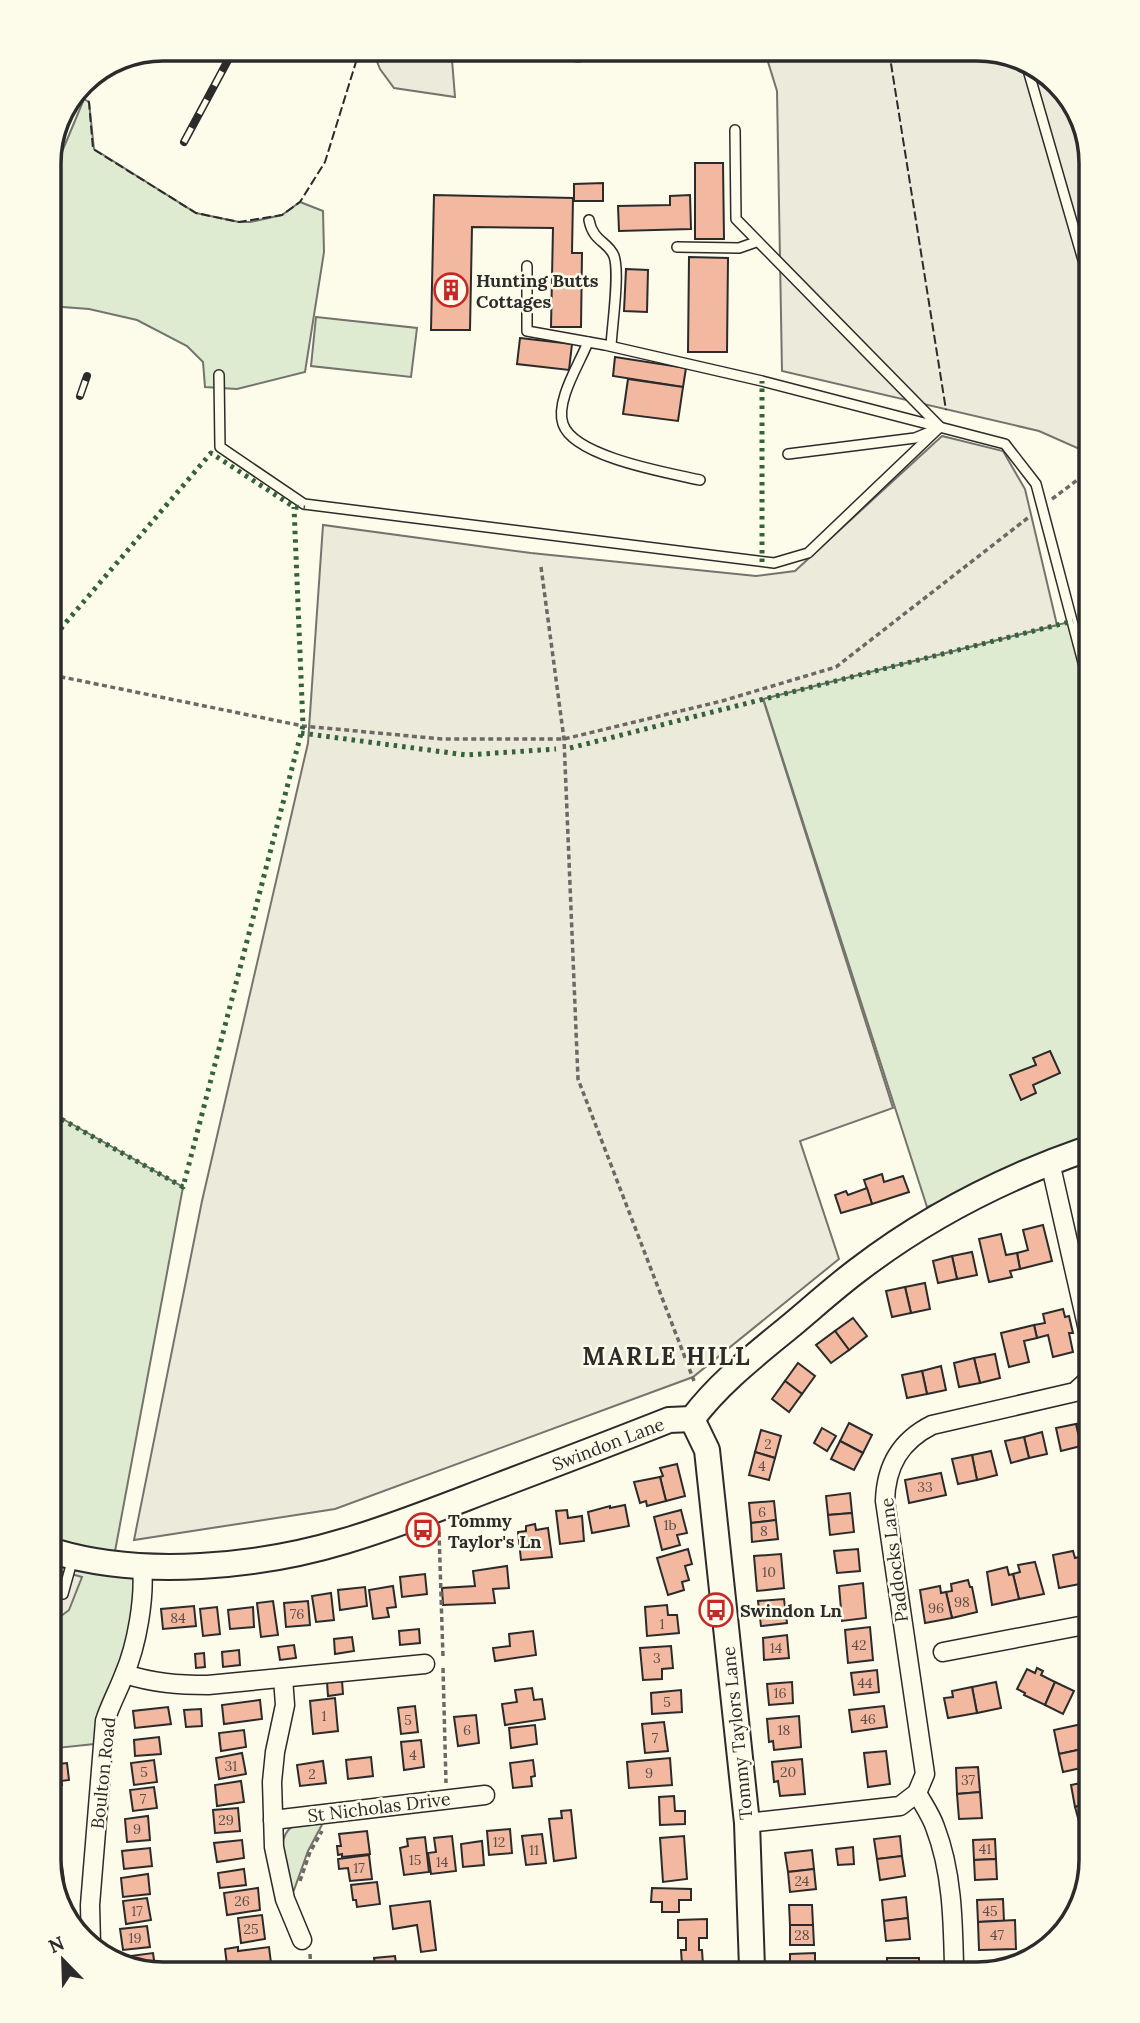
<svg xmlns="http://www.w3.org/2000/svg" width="1140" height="2023" font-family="Lora,serif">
  <rect width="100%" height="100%" fill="#fdfbea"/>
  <!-- green -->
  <g fill="#deebd1" stroke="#74746e" stroke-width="2">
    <path d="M84 99 89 102 94 149 196 213 239 222H250L282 215 300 202 323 211 324 252 305 372 237 389 205 387 203 362 187 346 137 320 89 309 50 306 49 183Z"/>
    <path d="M316 317 417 328 411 377 311 366Z"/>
    <path d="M1073 621 1085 674 1087 1149 927 1207 763 698Z"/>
    <path d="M54 1114 183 1187 113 1562 143 1582 104 1743 57 1748Z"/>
    <path d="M324 1821 308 1851 294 1890 287 1886C284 1869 274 1833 296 1825 304 1822 315 1822 324 1821Z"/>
  </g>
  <!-- parking -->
  <g fill="#eceadb" stroke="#74746e" stroke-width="2">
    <path d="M372 49H618L600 57 578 62 543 55 452 60 455 97 394 88 380 69Z"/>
    <path d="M764 49H985L1041 68 1082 119 1084 451 1039 431 782 371 777 91Z"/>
    <path d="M942 436 1003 451 1025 489 1057 625 763 699 893 1108 800 1141 839 1259 693 1377 335 1509 134 1540 202 1201 308 743 323 525 531 553 756 576 795 571Z"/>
    <path d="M56 1570 82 1577 69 1610 56 1620Z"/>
  </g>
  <!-- building -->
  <g fill="#f2b8a0" stroke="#2b2b2b" stroke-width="2">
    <path d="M695 163H723L724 239H695Z"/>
    <path d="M603 183V201H574V184Z"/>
    <path d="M434 195 573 198 572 253H582L581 327H551L553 228 472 227 470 330H431Z"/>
    <path d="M690 195 691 229 619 231 618 206 670 205V196Z"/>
    <path d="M689 257 728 258 727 352H688Z"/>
    <path d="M626 269 648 270 647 312 624 311Z"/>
    <path d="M520 338 572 344 569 370 517 364Z"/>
    <path d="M615 357 686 368 683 387 613 376Z"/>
    <path d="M628 379 683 387 678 421 623 414Z"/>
    <path d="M1050 1051 1060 1073 1033 1085 1036 1093 1021 1100 1010 1075 1036 1065 1033 1058Z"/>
    <path d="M882 1174 884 1182 903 1176 909 1192 872 1204 864 1180Z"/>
    <path d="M867 1188 872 1204 841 1213 835 1195 846 1191 848 1195Z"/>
    <path d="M1043 1225 1052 1261 1020 1269 1017 1253 1028 1250 1023 1230Z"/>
    <path d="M1001 1234 1006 1255 1017 1253 1020 1269 1010 1271 1012 1277 989 1282 979 1239Z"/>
    <path d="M972 1252 977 1275 957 1279 952 1256Z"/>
    <path d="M952 1256 957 1279 938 1283 933 1261Z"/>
    <path d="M925 1283 930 1309 911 1313 905 1287Z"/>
    <path d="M905 1287 911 1313 892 1317 886 1291Z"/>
    <path d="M1063 1309 1065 1317 1069 1316 1073 1333H1069L1073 1352 1053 1357 1048 1335 1037 1338 1034 1325 1045 1323 1043 1314Z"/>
    <path d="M853 1318 867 1336 849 1350 835 1331Z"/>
    <path d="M1034 1325 1037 1338 1024 1341 1029 1362 1009 1367 1001 1333Z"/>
    <path d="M835 1331 849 1350 831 1363 816 1345Z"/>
    <path d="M995 1354 1000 1378 980 1383 974 1358Z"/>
    <path d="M974 1358 980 1383 959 1387 954 1363Z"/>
    <path d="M798 1363 815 1376 802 1394 785 1381Z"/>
    <path d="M941 1366 946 1390 927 1394 922 1371Z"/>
    <path d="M922 1371 927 1394 907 1398 902 1375Z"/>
    <path d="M785 1381 802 1394 789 1412 772 1399Z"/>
    <path d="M1089 1421V1445L1081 1446 1076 1424Z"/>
    <path d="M849 1423 872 1435 863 1453 840 1441Z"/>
    <path d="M1076 1424 1081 1446 1061 1451 1056 1428Z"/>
    <path d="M822 1428 836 1436 827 1451 814 1443Z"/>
    <path d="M761 1430 781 1436 775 1458 755 1452Z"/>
    <path d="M1042 1432 1047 1454 1029 1458 1024 1437Z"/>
    <path d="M1024 1437 1029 1458 1011 1463 1005 1441Z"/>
    <path d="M840 1441 863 1453 854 1470 831 1459Z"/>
    <path d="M991 1451 997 1475 977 1480 972 1455Z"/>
    <path d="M755 1452 775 1458 769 1480 749 1475Z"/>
    <path d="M972 1455 977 1480 958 1484 952 1459Z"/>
    <path d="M677 1464 685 1496 666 1501 660 1477 663 1476 660 1468Z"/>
    <path d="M941 1473 946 1495 909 1503 905 1480Z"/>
    <path d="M660 1477 666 1501 647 1506 646 1501 640 1503 634 1482Z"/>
    <path d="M850 1493 852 1513 828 1515 826 1496Z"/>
    <path d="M774 1501 776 1520 751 1523 749 1503Z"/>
    <path d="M625 1505 629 1526 592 1533 588 1512 610 1506V1508Z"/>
    <path d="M567 1510 568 1518 582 1516 584 1541 560 1544 556 1511Z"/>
    <path d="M681 1510 687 1533 677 1535 680 1545 662 1550 654 1517Z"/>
    <path d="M852 1513 854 1532 830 1535 828 1515Z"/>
    <path d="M776 1520 778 1539 752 1542 751 1523Z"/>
    <path d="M535 1524 536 1530 548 1528 552 1557 521 1560 518 1532 526 1531V1526Z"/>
    <path d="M1089 1547V1582L1085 1583 1079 1557 1086 1556 1084 1548Z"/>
    <path d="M688 1549 692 1564 685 1566 689 1580 682 1582 684 1590 668 1595 657 1558Z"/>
    <path d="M858 1549 860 1571 837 1573 834 1551Z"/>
    <path d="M1073 1551 1075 1558 1079 1557 1085 1583 1059 1588 1053 1555Z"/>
    <path d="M781 1554 784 1588 757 1591 754 1556Z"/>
    <path d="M1035 1562 1044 1594 1019 1599 1013 1574 1020 1572 1018 1565Z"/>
    <path d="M507 1566 509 1588 493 1589 495 1603 443 1605 442 1588 475 1586 473 1571Z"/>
    <path d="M1007 1567 1009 1575 1013 1574 1019 1599 992 1605 987 1572Z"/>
    <path d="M425 1574 427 1594 402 1597 400 1577Z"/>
    <path d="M968 1580 970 1587H972L977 1612 952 1618 946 1592 952 1591 951 1584Z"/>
    <path d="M863 1583 866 1618 842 1621 839 1586Z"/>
    <path d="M393 1586 396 1607 387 1608 389 1617 373 1619 369 1590Z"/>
    <path d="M940 1586 941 1593 946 1592 952 1618 925 1623 920 1590Z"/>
    <path d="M365 1587 367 1606 340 1610 338 1590Z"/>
    <path d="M331 1593 334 1620 316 1622 312 1596Z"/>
    <path d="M784 1599 787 1623 761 1626 758 1601Z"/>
    <path d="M273 1601 278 1635 261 1637 257 1603Z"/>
    <path d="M308 1601 310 1625 286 1627 284 1603Z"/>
    <path d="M667 1605 668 1615H677L679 1633 647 1636 645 1607Z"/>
    <path d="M194 1606 196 1626 163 1629 161 1609Z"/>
    <path d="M217 1607 220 1634 203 1636 200 1609Z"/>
    <path d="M253 1607 254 1627 230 1629 228 1610Z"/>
    <path d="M870 1627 873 1660 848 1663 845 1630Z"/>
    <path d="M419 1629 420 1643 400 1645 399 1631Z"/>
    <path d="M533 1631 536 1655 495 1661 493 1648 510 1646 509 1634Z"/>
    <path d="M787 1635 789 1658 764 1660 763 1638Z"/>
    <path d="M352 1637 354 1651 335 1654 334 1639Z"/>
    <path d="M294 1645 296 1658 280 1660 278 1647Z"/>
    <path d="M671 1646 673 1668 662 1669V1679L643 1680 640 1648Z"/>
    <path d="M239 1650 240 1665 223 1667 222 1652Z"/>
    <path d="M204 1653 205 1667 196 1668 195 1654Z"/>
    <path d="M1037 1668 1043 1671 1041 1675 1055 1682 1045 1705 1024 1695 1025 1693 1017 1689 1027 1669 1035 1673Z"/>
    <path d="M877 1670 879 1692 854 1695 851 1673Z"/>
    <path d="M342 1681 343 1694 328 1696 327 1682Z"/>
    <path d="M792 1682 793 1703 769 1705 767 1684Z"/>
    <path d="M996 1682 1001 1708 977 1713 972 1687Z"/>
    <path d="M1055 1682 1074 1691 1063 1714 1045 1705Z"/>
    <path d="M972 1687 977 1713 948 1718 944 1698 953 1697 952 1691Z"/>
    <path d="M532 1688 534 1700 542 1699 545 1719 505 1725 502 1704 517 1702 515 1690Z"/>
    <path d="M681 1690 682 1712 652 1714 651 1693Z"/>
    <path d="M335 1698 338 1731 313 1734 310 1701Z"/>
    <path d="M260 1700 262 1719 224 1724 222 1705Z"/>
    <path d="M415 1706 418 1732 401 1734 398 1708Z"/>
    <path d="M884 1706 887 1727 852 1732 849 1710Z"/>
    <path d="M168 1707 171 1724 135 1728 133 1711Z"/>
    <path d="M201 1709 202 1726 186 1727 184 1710Z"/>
    <path d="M476 1715 479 1743 458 1746 454 1717Z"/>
    <path d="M799 1716 801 1747 774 1750 773 1741 769 1742 767 1719Z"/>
    <path d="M664 1722 668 1751 645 1753 642 1724Z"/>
    <path d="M1082 1724 1087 1748 1059 1754 1054 1730Z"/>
    <path d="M535 1725 537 1744 511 1748 509 1728Z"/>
    <path d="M244 1730 246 1747 221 1751 219 1733Z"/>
    <path d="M159 1737 161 1754 135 1756 134 1740Z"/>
    <path d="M421 1740 424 1767 404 1770 401 1742Z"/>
    <path d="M1087 1748 1090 1766 1063 1772 1059 1754Z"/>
    <path d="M886 1751 890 1784 868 1787 864 1753Z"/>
    <path d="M242 1753 246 1774 219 1779 216 1758Z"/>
    <path d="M371 1757 373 1776 348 1779 346 1760Z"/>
    <path d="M670 1758 672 1785 629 1788 627 1762Z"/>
    <path d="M802 1759 805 1794 780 1796 778 1781 774 1782 772 1762Z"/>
    <path d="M154 1760 157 1782 134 1785 131 1763Z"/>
    <path d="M533 1760 535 1776 531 1777 532 1786 513 1788 510 1763Z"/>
    <path d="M323 1761 326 1783 300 1786 297 1765Z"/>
    <path d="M67 1763 69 1780 61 1781 62 1785 57 1786V1764Z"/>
    <path d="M978 1767 980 1792 957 1794 956 1768Z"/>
    <path d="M241 1781 244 1802 217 1806 215 1785Z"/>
    <path d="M1090 1781V1803L1075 1807 1071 1785Z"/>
    <path d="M154 1787 157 1808 133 1811 130 1790Z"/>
    <path d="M980 1792 982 1818 959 1819 957 1794Z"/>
    <path d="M674 1796 675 1811H685V1824L660 1825 659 1797Z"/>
    <path d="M1090 1803 1091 1823 1080 1825 1075 1807Z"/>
    <path d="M238 1808 240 1831 215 1833 213 1810Z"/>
    <path d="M571 1810 576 1858 554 1861 549 1819 562 1818 561 1811Z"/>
    <path d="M148 1816 150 1840 127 1842 125 1819Z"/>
    <path d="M510 1829 512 1853 489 1855 487 1831Z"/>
    <path d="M367 1831 370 1854 342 1857V1854L338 1855 337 1846H341L339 1834Z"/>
    <path d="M542 1834 546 1863 526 1865 522 1836Z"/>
    <path d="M452 1836 456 1871 431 1874 428 1853 436 1852 434 1838Z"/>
    <path d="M684 1836 687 1879 663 1882 660 1838Z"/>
    <path d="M900 1836 902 1856 877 1859 874 1839Z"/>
    <path d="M1091 1836V1856L1085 1858 1080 1839Z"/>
    <path d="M425 1837 429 1872 404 1875 400 1848 408 1846 407 1839Z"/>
    <path d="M995 1839 996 1859 974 1860 973 1840Z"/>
    <path d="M242 1840 244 1858 217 1862 214 1843Z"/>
    <path d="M482 1841 484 1865 463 1867 461 1844Z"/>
    <path d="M853 1847 854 1864 838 1865 836 1849Z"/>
    <path d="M150 1848 152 1866 124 1869 122 1851Z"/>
    <path d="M812 1850 814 1869 788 1872 785 1853Z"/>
    <path d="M369 1855 372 1879 350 1881 348 1868 339 1869 338 1859Z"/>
    <path d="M902 1856 905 1876 880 1880 877 1859Z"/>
    <path d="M996 1859 997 1879 975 1880 974 1860Z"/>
    <path d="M58 1866H62L64 1880 58 1881Z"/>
    <path d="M244 1869 246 1885 220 1888 218 1873Z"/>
    <path d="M814 1869 816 1889 790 1892 788 1872Z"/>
    <path d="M148 1874 150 1894 123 1897 121 1878Z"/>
    <path d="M377 1882 380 1904 357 1907 356 1900H353L351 1885Z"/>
    <path d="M258 1888 260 1910 227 1915 224 1893Z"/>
    <path d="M652 1888 691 1889V1900H679V1912H662V1902H651Z"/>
    <path d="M906 1897 908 1918 884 1921 882 1900Z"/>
    <path d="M147 1898 151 1920 126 1924 123 1901Z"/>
    <path d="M1003 1899 1004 1921 978 1922 977 1900Z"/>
    <path d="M430 1901 436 1950 421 1952 417 1925 393 1929 390 1906Z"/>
    <path d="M789 1905H812L813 1925H790Z"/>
    <path d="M262 1915 265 1939 241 1943 238 1918Z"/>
    <path d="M908 1918 910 1939 886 1941 884 1921Z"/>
    <path d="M707 1919V1938H699V1950H702L703 1965H682L681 1950H686V1938H678V1920Z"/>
    <path d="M1015 1920 1016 1949 979 1950 978 1922Z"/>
    <path d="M790 1925H813L814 1945H790Z"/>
    <path d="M147 1926 150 1947 123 1950 120 1929Z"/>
    <path d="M238 1947V1951L269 1947 272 1971 228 1973 225 1949Z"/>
    <path d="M153 1953 156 1974 131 1965 130 1956Z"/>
    <path d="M815 1953V1967H790V1954Z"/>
    <path d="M395 1956 397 1971 376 1972 374 1958Z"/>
    <path d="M887 1958H919V1966L887 1967Z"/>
    <path d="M368 1965 369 1972H345L344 1968Z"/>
  </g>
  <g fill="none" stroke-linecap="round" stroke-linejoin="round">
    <defs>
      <g id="lane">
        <path d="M1026 63 1083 260"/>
        <path d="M735 130 736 219 939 426"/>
        <path d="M589 220C593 242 608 241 614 256 620 273 612 326 611 346"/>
        <path d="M677 247 739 248 756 242"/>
        <path d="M527 266V331L605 345 762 381 1005 444 1036 484 1085 670"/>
        <path d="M588 342C580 363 555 401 563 424 574 457 669 473 700 480"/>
        <path d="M219 375 220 447 304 504 774 563 808 553 940 427"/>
        <path d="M788 454 915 438 932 431"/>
        <path d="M56 1592 63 1594 73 1558"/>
      </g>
      <g id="street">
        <path d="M1050 1162 1088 1330"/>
        <path d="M943 1652 1090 1624"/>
        <path d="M125 1674C153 1683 178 1685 208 1685L425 1664"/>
        <path d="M283 1678 285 1705 275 1752 272 1782 274 1847 285 1899 302 1940"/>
        <path d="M917 1793C923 1804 931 1815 935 1827 952 1871 953 1919 954 1966"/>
        <path d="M273 1820 485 1795"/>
        <path d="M747 1823 900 1806 917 1793 925 1774 885 1501C886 1466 900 1441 932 1425L1075 1392 1088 1380"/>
        <path d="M91 1944 90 1905 105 1721C110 1705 118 1691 124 1675 137 1645 145 1598 142 1566"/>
      </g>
      <g id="secondary">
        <path d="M692 1419 707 1450 747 1823 752 1968"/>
        <path d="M692 1419C719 1383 754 1356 788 1328 811 1309 834 1288 858 1270 926 1218 1006 1177 1087 1149"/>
        <path d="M56 1552C143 1578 259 1567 345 1541 396 1526 445 1506 495 1487 553 1465 611 1443 669 1420L692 1419"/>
      </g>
    </defs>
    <!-- lane casing -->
    <use href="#lane" stroke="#2b2b2b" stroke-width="12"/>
    <!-- street casing -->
    <use href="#street" stroke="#2b2b2b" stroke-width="21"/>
    <!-- secondary casing -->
    <use href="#secondary" stroke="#2b2b2b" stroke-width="28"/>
    <!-- path -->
    <g stroke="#6a6964" stroke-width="3.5" stroke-dasharray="5 3.5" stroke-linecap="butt">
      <path d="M1052 499 1084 475"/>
      <path d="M541 567 564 739 578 1079 694 1381"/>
      <path d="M52 675 303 726 442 739H564L722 701 836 667 1029 517"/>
      <path d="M439 1532 443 1657"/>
      <path d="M443 1668 446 1783"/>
      <path d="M300 1881 310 1852 322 1831"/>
      <path d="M310 1954 311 1972"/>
    </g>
    <!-- lane -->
    <use href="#lane" stroke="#fdfbea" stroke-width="9"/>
    <!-- street -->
    <use href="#street" stroke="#fdfbea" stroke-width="18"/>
    <!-- secondary -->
    <use href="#secondary" stroke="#fdfbea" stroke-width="24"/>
    <defs>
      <g id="rail">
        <path d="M184 142 234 49"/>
        <path d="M80 396 87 376"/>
      </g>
    </defs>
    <!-- rail casing -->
    <use href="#rail" stroke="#2b2b2b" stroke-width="8"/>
    <!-- rail -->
    <use href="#rail" stroke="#fdfbea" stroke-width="5" stroke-dasharray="16" stroke-linecap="butt"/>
    <!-- hedge -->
    <g stroke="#34623c" stroke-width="5" stroke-dasharray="3.5 5" stroke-linecap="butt">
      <path d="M889 51 890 49"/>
      <path d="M762 562V381"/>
      <path d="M52 653 62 627 211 453 294 507 305 508"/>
      <path d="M301 733 466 755 556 749"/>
      <path d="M570 748 1073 621"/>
      <path d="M54 1115 183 1187 303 726 294 507"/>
    </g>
    <!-- fence -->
    <g stroke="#2b2b2b" stroke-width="2" stroke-dasharray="9 3.5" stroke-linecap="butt">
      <path d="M889 51 946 410"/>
      <path d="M77 95 89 102 93 149 196 213 239 222 282 215 300 202 325 162 360 49"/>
    </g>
  </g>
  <!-- icons -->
  <defs>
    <symbol id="building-ring" viewBox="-11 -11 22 22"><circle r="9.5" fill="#fdfbea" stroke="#c62828" stroke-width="1.5"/><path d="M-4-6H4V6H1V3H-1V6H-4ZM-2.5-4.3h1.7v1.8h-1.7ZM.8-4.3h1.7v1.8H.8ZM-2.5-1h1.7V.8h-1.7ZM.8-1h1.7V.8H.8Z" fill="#c62828"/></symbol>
    <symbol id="bus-ring" viewBox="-11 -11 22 22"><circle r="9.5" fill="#fdfbea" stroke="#c62828" stroke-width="1.5"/><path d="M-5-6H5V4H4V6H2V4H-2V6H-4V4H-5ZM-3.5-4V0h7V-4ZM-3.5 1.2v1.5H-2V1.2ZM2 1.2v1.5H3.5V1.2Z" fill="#c62828"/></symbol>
  </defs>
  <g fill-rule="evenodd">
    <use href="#building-ring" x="432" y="271" width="38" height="38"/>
    <use href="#bus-ring" x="404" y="1511" width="38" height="38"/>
    <use href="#bus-ring" x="697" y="1591" width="38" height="38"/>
  </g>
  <g text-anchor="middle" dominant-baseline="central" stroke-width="5" stroke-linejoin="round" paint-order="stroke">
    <!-- number labels -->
    <g font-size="14" fill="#5d4e48">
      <text x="768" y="1444">2</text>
      <text x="762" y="1466">4</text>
      <text x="925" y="1487">33</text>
      <text x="762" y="1512">6</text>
      <text x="670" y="1525">1b</text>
      <text x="764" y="1531">8</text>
      <text x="769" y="1572">10</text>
      <text x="962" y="1602">98</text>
      <text x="936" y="1608">96</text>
      <text x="297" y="1614">76</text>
      <text x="178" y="1618">84</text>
      <text x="662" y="1624">1</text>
      <text x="859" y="1645">42</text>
      <text x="776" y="1648">14</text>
      <text x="657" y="1658">3</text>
      <text x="865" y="1683">44</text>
      <text x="780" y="1693">16</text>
      <text x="667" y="1702">5</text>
      <text x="324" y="1716">1</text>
      <text x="868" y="1719">46</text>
      <text x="408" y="1720">5</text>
      <text x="467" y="1730">6</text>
      <text x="784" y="1730">18</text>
      <text x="655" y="1738">7</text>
      <text x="413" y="1755">4</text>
      <text x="231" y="1766">31</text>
      <text x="144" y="1772">5</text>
      <text x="788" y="1772">20</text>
      <text x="649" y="1773">9</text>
      <text x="312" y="1774">2</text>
      <text x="968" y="1780">37</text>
      <text x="143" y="1799">7</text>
      <text x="226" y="1820">29</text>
      <text x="137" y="1829">9</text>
      <text x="499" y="1842">12</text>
      <text x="985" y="1849">41</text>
      <text x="534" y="1850">11</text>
      <text x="415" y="1860">15</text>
      <text x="442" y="1862">14</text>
      <text x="359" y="1868">17</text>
      <text x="802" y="1881">24</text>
      <text x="242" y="1901">26</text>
      <text x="137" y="1911">17</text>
      <text x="990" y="1911">45</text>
      <text x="251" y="1929">25</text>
      <text x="802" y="1935">28</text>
      <text x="997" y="1935">47</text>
      <text x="135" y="1938">19</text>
    </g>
    <!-- poi labels -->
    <g font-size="18" font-weight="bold" fill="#2b2b2b" stroke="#fdfbea" text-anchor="start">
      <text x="476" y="280">Hunting Butts<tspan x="476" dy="21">Cottages</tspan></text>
      <text x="448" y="1520">Tommy<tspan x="448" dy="21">Taylor's Ln</tspan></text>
      <text x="740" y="1610">Swindon Ln</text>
    </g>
    <!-- street labels -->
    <g font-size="18" fill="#2b2b2b" stroke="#fdfbea">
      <text transform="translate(608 1444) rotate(-21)">Swindon Lane</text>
      <text transform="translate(894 1560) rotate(-97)">Paddocks Lane</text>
      <text transform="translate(737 1733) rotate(-96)">Tommy Taylors Lane</text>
      <text transform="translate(103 1773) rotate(-84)">Boulton Road</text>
      <text transform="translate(379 1807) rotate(-7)">St Nicholas Drive</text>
    </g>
    <!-- district labels -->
    <g font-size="24" font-weight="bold" letter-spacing="2" fill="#2b2b2b" stroke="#fdfbea">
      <text x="667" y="1356">MARLE HILL</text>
    </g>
  </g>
  <!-- crop -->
  <path d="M0 0H1140V2023H0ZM163 61H977A102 102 0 0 1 1079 163V1860A102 102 0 0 1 977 1962H163A102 102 0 0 1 61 1860V163A102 102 0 0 1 163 61Z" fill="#fdfbea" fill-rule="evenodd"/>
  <path fill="none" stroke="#2b2b2b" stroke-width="3.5" d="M163 61H977A102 102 0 0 1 1079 163V1860A102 102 0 0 1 977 1962H163A102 102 0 0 1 61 1860V163A102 102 0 0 1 163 61Z"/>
  <!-- north arrow -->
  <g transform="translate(63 1960) rotate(337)" stroke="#fdfbea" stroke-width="5" paint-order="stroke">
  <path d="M0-5L12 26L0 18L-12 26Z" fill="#2b2b2b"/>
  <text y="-10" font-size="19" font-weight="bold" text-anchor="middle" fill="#2b2b2b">N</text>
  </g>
</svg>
